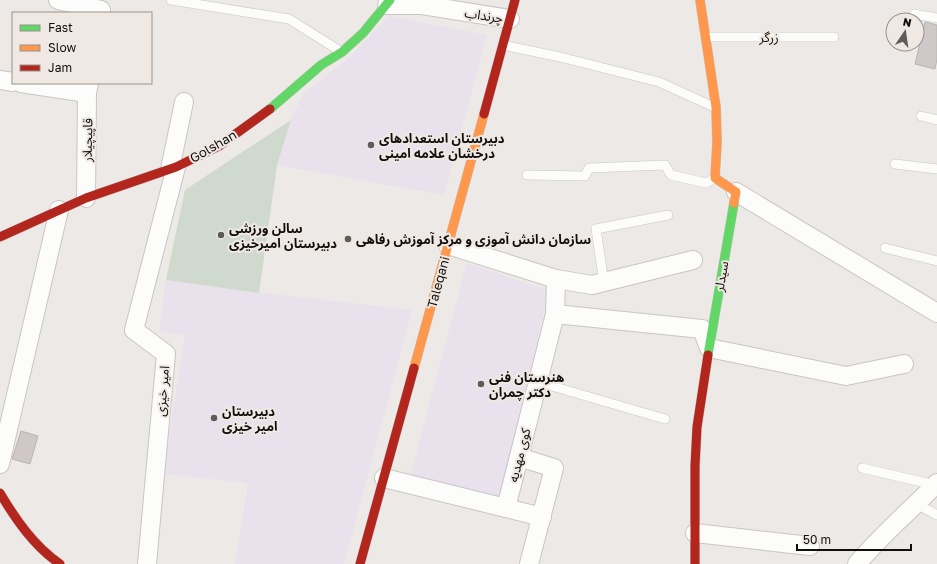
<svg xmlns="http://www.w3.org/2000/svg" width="937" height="564" font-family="'Golos Text','Noto Sans Arabic',sans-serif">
  <rect width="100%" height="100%" fill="#ece9e6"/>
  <!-- education -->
  <g fill="#e9e1eb">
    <path d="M389 16 487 35 444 195 277 165 291 120 304 93 350 57Z"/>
    <path d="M467 263 549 291 500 500 410 477Z"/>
    <path d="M166 280 272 294 412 310 344 564H235L248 483 163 474 185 335 159 331Z"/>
  </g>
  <!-- pitch -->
  <path fill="#cfd9cd" d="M291 120 277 165 259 293 166 280 185 190Z"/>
  <!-- building -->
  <g fill="#d0c7c9" stroke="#b8b5b4">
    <path d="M925 22 937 25V59L935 69 915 64Z"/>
    <path d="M21 431 38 436 30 464 12 459Z"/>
  </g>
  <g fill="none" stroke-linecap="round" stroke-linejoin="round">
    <defs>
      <g id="lane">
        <path d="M171 0 289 19 340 51"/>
        <path d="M914 14 937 18"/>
        <path d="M706 37H834"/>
        <path d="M503 45 560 57 659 82 714 107"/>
        <path d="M921 116 937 120"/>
        <path d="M895 164 937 169"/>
        <path d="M527 175 585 176 589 168 665 165 671 175 706 183 715 178"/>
        <path d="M885 248 937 261"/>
        <path d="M604 283 596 229 668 215"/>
        <path d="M538 382 665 419"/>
        <path d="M862 468 935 485"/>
        <path d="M917 504 937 515"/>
      </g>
      <g id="street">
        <path d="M58 0 101 10"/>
        <path d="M387 5H422L510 19"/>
        <path d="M0 80 13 82"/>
        <path d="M21 83 87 93"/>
        <path d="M170 169 184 102"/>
        <path d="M736 192 937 313"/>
        <path d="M86 198 87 93 89 83"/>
        <path d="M448 245 556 279 592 285 693 260"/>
        <path d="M555 314 702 329 709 348 846 376 904 364"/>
        <path d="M519 457 554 468 529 564"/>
        <path d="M0 464 59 210"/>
        <path d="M384 478 506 508 555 314 556 279"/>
        <path d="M506 508 542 517"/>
        <path d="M695 533 810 546"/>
        <path d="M147 564 166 354 134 330 176 167"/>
        <path d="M857 564C881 535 911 510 937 483"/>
      </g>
      <g id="fast">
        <path d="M270 109 321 65 342 52 363 33 390 0"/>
        <path d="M708 355 734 203"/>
      </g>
      <g id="slow">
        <path d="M700 0 716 107 717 142 715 178 736 192 734 203"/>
        <path d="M414 368 484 114"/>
      </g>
      <g id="jam">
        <path d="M484 114 515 0"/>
        <path d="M0 237 86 198 176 167 219 146 270 109"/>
        <path d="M0 493C16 520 34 546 60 564"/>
        <path d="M360 564 414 368"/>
        <path d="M695 564V466L697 427 708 355"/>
      </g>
    </defs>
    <!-- lane casing -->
    <use href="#lane" stroke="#c9c6c4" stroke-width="10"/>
    <!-- street casing -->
    <use href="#street" stroke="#c9c6c4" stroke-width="20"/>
    <!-- fast casing -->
    <use href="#fast" stroke="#c9c6c4" stroke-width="10"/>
    <!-- slow casing -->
    <use href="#slow" stroke="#c9c6c4" stroke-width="10"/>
    <!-- jam casing -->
    <use href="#jam" stroke="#c9c6c4" stroke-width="10"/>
    <!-- lane -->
    <use href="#lane" stroke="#fcfcfb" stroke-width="9"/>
    <!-- street -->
    <use href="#street" stroke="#fcfcfb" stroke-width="18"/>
    <!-- fast -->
    <use href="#fast" stroke="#63d668" stroke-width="9"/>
    <!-- slow -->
    <use href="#slow" stroke="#ff974d" stroke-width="9"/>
    <!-- jam -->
    <use href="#jam" stroke="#b3261e" stroke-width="9"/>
  </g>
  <!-- markers -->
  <g fill="#5e5b59" stroke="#efe8e3" stroke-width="1.5">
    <circle cx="371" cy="145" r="4"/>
    <circle cx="221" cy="235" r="4"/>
    <circle cx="348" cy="239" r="4"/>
    <circle cx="481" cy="384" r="4"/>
    <circle cx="214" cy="418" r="4"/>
  </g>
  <g text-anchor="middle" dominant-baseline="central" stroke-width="4" stroke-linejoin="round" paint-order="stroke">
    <!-- street labels -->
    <g font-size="13" fill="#110f0d" stroke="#efe8e3">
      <text transform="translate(484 15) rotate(9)">چرنداب</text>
      <text x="769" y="37">زرگر</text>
      <text transform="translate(87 140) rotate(-89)">قاپیچیلار</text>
      <text transform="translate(213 146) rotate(-30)">Golshan</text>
      <text transform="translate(721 276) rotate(-80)">سیدلر</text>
      <text transform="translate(438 282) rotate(-75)">Taleqani</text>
      <text transform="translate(162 391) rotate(-85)">امیر خیزی</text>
      <text transform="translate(519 455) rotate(-76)">کوی ‌‌‌مهدیه</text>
    </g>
    <!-- poi labels -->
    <g font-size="13" font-weight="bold" fill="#110f0d" stroke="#efe8e3" text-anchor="start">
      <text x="379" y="138">دبیرستان استعدادهای<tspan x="379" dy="15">درخشان علامه امینی</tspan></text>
      <text x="229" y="228">سالن ورزشی<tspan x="229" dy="15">دبیرستان امیرخیزی</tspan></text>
      <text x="356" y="239">سازمان دانش آموزی و مرکز آموزش رفاهی</text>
      <text x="489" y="377">هنرستان فنی<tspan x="489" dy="15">دکتر چمران</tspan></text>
      <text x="222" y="411">دبیرستان<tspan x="222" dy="15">امیر خیزی</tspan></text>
    </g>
  </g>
  <!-- legend -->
  <rect x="12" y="12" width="140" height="72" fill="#efe8e3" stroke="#96918d"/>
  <rect x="20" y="25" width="20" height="6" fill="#63d668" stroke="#96918d"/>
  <text x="48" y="32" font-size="12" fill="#110f0d">Fast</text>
  <rect x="20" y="45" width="20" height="6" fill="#ff974d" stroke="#96918d"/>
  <text x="48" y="52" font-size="12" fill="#110f0d">Slow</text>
  <rect x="20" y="65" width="20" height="6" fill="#b3261e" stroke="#96918d"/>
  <text x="48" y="72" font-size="12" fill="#110f0d">Jam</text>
  <!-- north arrow -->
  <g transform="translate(905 32) rotate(13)"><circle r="19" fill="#efe8e3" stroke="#96918d"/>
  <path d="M0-3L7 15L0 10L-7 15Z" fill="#5e5b59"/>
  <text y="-6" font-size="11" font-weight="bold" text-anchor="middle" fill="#110f0d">N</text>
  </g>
  <!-- scale -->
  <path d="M797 544v6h114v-6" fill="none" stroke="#110f0d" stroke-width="2"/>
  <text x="803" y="544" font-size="12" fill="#110f0d" stroke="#efe8e3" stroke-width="3" paint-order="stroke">50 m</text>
</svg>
